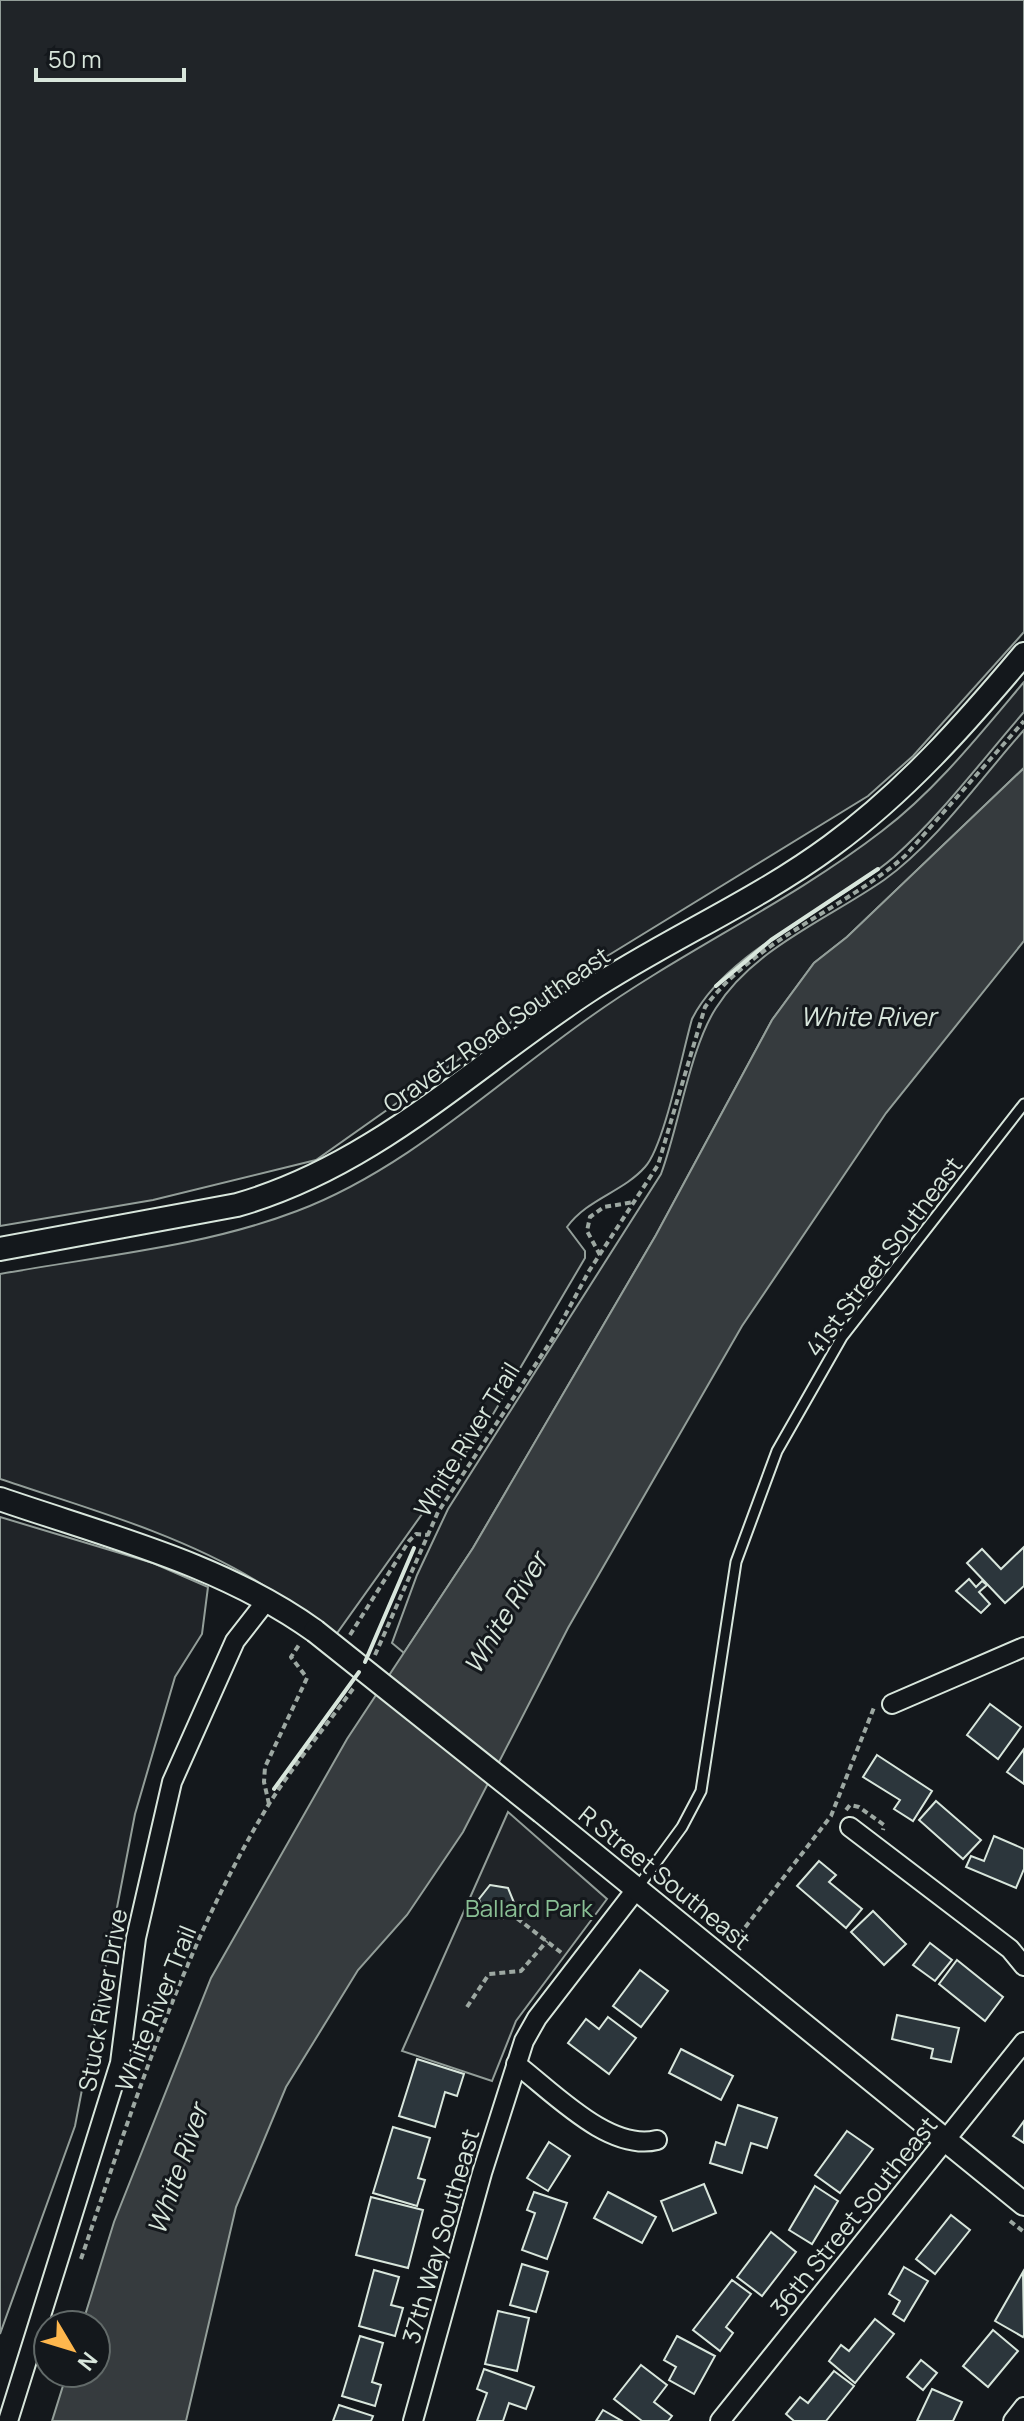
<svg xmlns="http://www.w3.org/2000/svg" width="1024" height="2421" font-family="Manrope,sans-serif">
  <rect width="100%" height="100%" fill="#14181c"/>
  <!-- green -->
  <g fill="#202428" stroke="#939e99" stroke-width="2">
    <path d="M0 0H1024V632L913 756 868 796 591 966 316 1160 153 1200 0 1226Z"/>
    <path d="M1024 682V712C982 760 942 814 894 857 836 907 727 949 692 1019 683 1050 664 1147 645 1167 623 1192 587 1199 567 1227L585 1251V1258L492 1416 335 1636C309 1616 283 1597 255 1580 177 1533 86 1508 0 1479V1274C99 1256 203 1247 297 1211 406 1170 496 1083 590 1017 684 950 790 902 882 831 936 790 980 734 1024 682Z"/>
    <path d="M1024 730V768L847 937 814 963 772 1020 656 1235 473 1548 404 1653 392 1643 417 1575 448 1509 661 1174C679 1126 690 1048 716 1008 754 948 828 919 884 880 936 843 981 778 1024 730Z"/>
    <path d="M0 1517 153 1563 208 1587 202 1634 175 1677 135 1814 75 2126 0 2334Z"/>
    <path d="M508 1812 607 1899 516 2021 492 2081 402 2051Z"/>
  </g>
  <!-- water -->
  <path fill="#363b3e" stroke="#939e99" stroke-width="2" d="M1024 768V941L886 1113 742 1326 568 1628 463 1832 407 1915 358 1970 286 2087 236 2207 186 2421H52L67 2373H96V2325H82L114 2222 211 1978 347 1739 473 1548 656 1235 772 1020 814 963 847 937Z"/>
  <!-- building -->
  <g fill="#2c363c" stroke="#d8e6dc" stroke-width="2">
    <path d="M1024 1547V1586L1005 1603 967 1563 982 1549 1001 1569Z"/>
    <path d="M969 1579 976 1587 982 1581 987 1585 979 1592 990 1604 981 1613 956 1591Z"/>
    <path d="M990 1704 1021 1727 998 1759 967 1735Z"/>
    <path d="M1024 1749V1784L1007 1772Z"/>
    <path d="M877 1755 932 1791 913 1821 894 1809 900 1800 863 1777Z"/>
    <path d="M936 1801 981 1840 963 1859 919 1820Z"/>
    <path d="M994 1836 1024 1849V1869L1016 1888 966 1867 971 1856 984 1861Z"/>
    <path d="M819 1861 836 1875 829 1882 862 1909 846 1928 797 1886Z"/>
    <path d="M490 1885 508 1888 515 1905 503 1919 485 1916 479 1899Z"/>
    <path d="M873 1911 906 1944 884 1965 851 1932Z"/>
    <path d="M930 1943 952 1960 935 1981 913 1965Z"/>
    <path d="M957 1960 1003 1997 985 2021 939 1984Z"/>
    <path d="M640 1970 668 1991 641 2027 613 2006Z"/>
    <path d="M897 2015 959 2028 951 2062 931 2058 933 2049 892 2039Z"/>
    <path d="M608 2017 636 2038 609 2074 568 2043 586 2019 599 2029Z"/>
    <path d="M681 2049 733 2076 721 2100 669 2073Z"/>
    <path d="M417 2059 464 2074 457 2096 445 2092 435 2127 399 2116Z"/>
    <path d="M738 2105 777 2118 767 2148 751 2143 742 2173 710 2163 716 2142 725 2145Z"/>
    <path d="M1024 2121V2143L1013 2136Z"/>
    <path d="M393 2127 430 2138 418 2178 425 2180 417 2206 373 2193Z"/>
    <path d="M847 2131 873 2149 840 2193 815 2175Z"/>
    <path d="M549 2142 570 2156 548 2191 527 2178Z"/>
    <path d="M704 2184 716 2213 673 2231 661 2201Z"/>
    <path d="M815 2186 838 2201 812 2244 789 2230Z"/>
    <path d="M534 2192 567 2203 547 2259 522 2250 535 2213 527 2210Z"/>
    <path d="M608 2192 656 2217 642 2243 594 2218Z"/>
    <path d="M371 2197 423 2210 408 2268 356 2255Z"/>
    <path d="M951 2215 970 2230 935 2274 916 2259Z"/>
    <path d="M771 2232 796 2252 762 2296 737 2277Z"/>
    <path d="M522 2264 548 2272 536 2312 510 2305Z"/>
    <path d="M904 2267 928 2281 904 2321 893 2314 900 2301 889 2294Z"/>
    <path d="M374 2270 399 2277 391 2305 403 2308 395 2336 359 2326Z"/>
    <path d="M1023 2272 1024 2335 1023 2337 995 2321Z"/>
    <path d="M732 2280 751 2294 726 2327 733 2333 720 2351 693 2330Z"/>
    <path d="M498 2311 529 2318 517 2371 485 2364Z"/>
    <path d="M875 2319 894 2334 855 2383 829 2361 841 2345 849 2351Z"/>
    <path d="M993 2330 1018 2351 988 2387 963 2366Z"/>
    <path d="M360 2336 383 2343 372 2382 381 2385 375 2406 342 2396Z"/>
    <path d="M677 2336 715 2356 694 2394 669 2380 676 2367 664 2360Z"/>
    <path d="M921 2360 937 2373 923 2390 907 2377Z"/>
    <path d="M641 2365 667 2385 654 2402 672 2416 668 2421H642L614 2399Z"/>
    <path d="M484 2369 534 2387 526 2409 509 2403 503 2421H477L487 2393 477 2389Z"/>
    <path d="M834 2371 854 2386 826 2421H794L786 2414 800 2397 808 2403Z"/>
    <path d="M932 2389 962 2402 953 2421H917Z"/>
    <path d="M339 2405 373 2416 371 2421H333Z"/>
    <path d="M603 2410 622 2421H596Z"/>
  </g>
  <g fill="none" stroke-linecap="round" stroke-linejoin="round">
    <defs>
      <path id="service" d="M638 1887 682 1827 701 1791 736 1562 777 1451 842 1337 1024 1104"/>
      <g id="minor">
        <path d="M892 1704 1024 1647"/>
        <path d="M850 1827 1010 1949 1024 1966"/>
        <path d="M516 2064C553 2092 609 2152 657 2140"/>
        <path d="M8 2421 120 2063 136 1938 172 1782 235 1641 267 1600"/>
        <path d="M413 2421 482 2173 524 2041 537 2018 638 1887"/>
        <path d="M720 2421 1024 2042"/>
        <path d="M1013 2421 1024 2407"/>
      </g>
      <g id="tertiary">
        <path d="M0 1249 237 1205C374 1166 471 1068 587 992 666 940 755 902 831 846 905 792 965 724 1024 654"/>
        <path d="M0 1499C107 1536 222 1564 315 1631"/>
        <path d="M542 1812 1024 2204"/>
      </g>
    </defs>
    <!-- service casing -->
    <use href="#service" stroke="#d8e6dc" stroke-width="13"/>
    <!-- minor casing -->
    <use href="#minor" stroke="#d8e6dc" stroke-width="22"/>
    <!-- tertiary casing -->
    <use href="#tertiary" stroke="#d8e6dc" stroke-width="26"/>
    <!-- path -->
    <g stroke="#9da8a2" stroke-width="4" stroke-dasharray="6 4" stroke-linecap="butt">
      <path d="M600 1255 587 1231 590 1217 604 1207 634 1202"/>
      <path d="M350 1635 409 1541 416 1534 428 1535"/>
      <path d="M375 1655 438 1512 553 1338 589 1271 658 1165 705 1007C755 940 844 909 905 856L1024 721"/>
      <path d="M269 1804 264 1782 265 1767 307 1678 291 1657 299 1645"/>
      <path d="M846 1810 850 1805 859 1807 884 1825 883 1830"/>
      <path d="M509 1912 563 1954"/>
      <path d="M733 1943 831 1816 875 1705"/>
      <path d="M467 2007 489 1974 521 1971 547 1941"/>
      <path d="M1010 2221 1024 2232"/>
      <path d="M81 2259C134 2104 184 1944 269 1804 295 1763 327 1725 355 1686"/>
    </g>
    <!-- service -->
    <use href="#service" stroke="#14181c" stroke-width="9"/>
    <!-- minor -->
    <use href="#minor" stroke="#14181c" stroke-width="18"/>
    <!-- tertiary -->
    <use href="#tertiary" stroke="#14181c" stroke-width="22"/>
    <defs>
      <path id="tertiary-bridge" d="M315 1631 542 1812"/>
    </defs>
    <!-- tertiary-bridge casing -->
    <use href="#tertiary-bridge" stroke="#d8e6dc" stroke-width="26" stroke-linecap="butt"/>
    <!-- tertiary-bridge -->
    <use href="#tertiary-bridge" stroke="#14181c" stroke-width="22"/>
    <!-- wall -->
    <g stroke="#d8e6dc" stroke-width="4">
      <path d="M716 986 771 940 878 869"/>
      <path d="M365 1662 414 1548"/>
      <path d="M274 1789 359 1672"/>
    </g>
  </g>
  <g text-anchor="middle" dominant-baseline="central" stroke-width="6" stroke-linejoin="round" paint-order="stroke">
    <!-- street labels -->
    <g font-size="24" fill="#d8e6dc" stroke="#14181c">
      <text transform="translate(496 1029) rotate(-35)">Oravetz Road Southeast</text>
      <text transform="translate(883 1256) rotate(-53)">41st Street Southeast</text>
      <text transform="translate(466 1439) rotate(-58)">White River Trail</text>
      <text transform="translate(665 1877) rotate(39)">R Street Southeast</text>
      <text transform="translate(102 2000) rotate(-80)">Stuck River Drive</text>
      <text transform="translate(155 2008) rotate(-68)">White River Trail</text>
      <text transform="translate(853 2216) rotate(-51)">36th Street Southeast</text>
      <text transform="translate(440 2236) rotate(-74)">37th Way Southeast</text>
    </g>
    <!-- park labels -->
    <g font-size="24" fill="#8ac095" stroke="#14181c">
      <text x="529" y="1907">Ballard Park</text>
    </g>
    <!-- water labels -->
    <g font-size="26" font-style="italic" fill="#d8e6dc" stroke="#14181c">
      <text x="868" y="1016">White River</text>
      <text transform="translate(505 1613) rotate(-59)">White River</text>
      <text transform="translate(177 2169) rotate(-71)">White River</text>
    </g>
  </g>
  <!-- north arrow -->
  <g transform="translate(72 2349) rotate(128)"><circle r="38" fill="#14181c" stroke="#626a69" stroke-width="2"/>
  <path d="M0-6L14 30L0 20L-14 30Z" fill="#ffb74d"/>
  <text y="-12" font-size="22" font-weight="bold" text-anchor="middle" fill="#d8e6dc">N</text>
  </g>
  <!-- scale -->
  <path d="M36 68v12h148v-12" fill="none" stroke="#d8e6dc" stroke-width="4"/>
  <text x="48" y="68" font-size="24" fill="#d8e6dc" stroke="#14181c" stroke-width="6" paint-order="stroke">50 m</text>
</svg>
